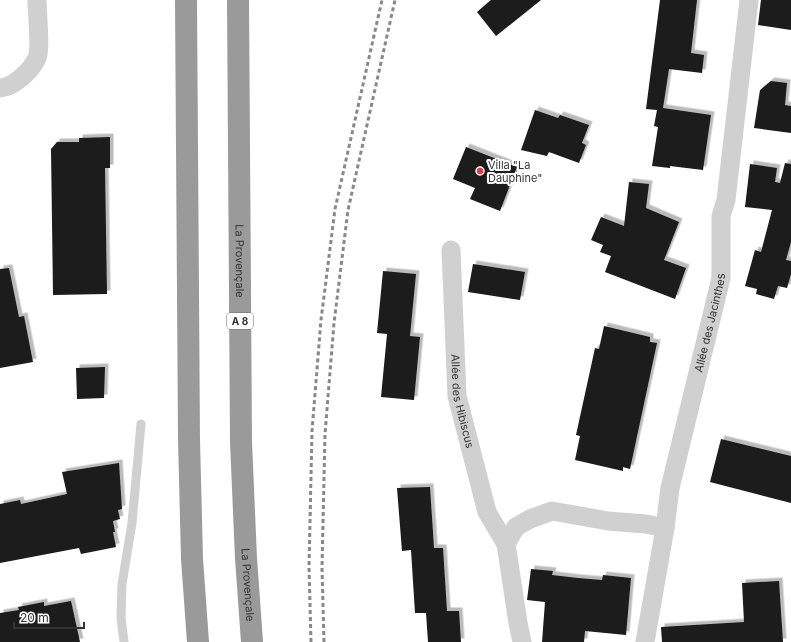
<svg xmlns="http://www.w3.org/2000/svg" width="791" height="642" font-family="Inter,sans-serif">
  <defs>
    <filter id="shadow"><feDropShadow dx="3.5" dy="-3.5" stdDeviation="0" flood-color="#0004"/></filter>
  </defs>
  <rect width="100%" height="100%" fill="#fff"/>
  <!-- building -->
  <g fill="#1a1a1a" filter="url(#shadow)">
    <path d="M491 0H541L496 36 477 12Z"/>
    <path d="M660 0H697L691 53 704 55 702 73 669 69 663 108 711 115 703 170 670 166V168L652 166 658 127 654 126 657 110 646 109Z"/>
    <path d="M761 0H791V30L758 25Z"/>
    <path d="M771 81 787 83 785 105 791 106V133L754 128 760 90Z"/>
    <path d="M535 110 558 118 560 115 589 125 582 143 586 145 579 163 549 152 547 156 521 150Z"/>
    <path d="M110 137V168H105L107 294 53 295 51 149 57 142H79V138Z"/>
    <path d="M466 147 517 167 500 211 470 199 475 188 453 179Z"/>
    <path d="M785 163 791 164V242L786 260 791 261V274L787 288 778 286 774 299 756 294 757 289 745 286 755 250 761 252 772 210 745 207 750 164 777 168 775 182 780 183Z"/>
    <path d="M629 182 649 184 646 208 679 222 664 260 686 268 675 299 605 272 611 256 600 252 603 245 591 240 601 217 624 226Z"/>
    <path d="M473 264 525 272 520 300 468 292Z"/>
    <path d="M9 268 19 317 24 316 33 362 0 368V269Z"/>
    <path d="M383 271 416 274 410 336 420 337 414 400 381 397 387 334 377 333Z"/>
    <path d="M604 326 650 337V342L657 343 630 469 623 467V471L575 460 580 436 576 435 595 348 599 349Z"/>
    <path d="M105 367 104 398 77 399 76 368Z"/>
    <path d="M721 439 791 456V503L710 482Z"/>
    <path d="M119 463 122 509 118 510 120 519 113 521 115 532H113L116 547 81 554 79 548 0 563V504L20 500 21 504 67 494 62 472Z"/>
    <path d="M430 487 434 548H443L447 611H459L461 642H428L426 613H415L411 550 402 551 397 488Z"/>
    <path d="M531 569 553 571 552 575 578 578 602 580 603 575 631 578 626 635 585 631 584 642H542L545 602 527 600Z"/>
    <path d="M779 581 783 642H662L661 627 744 622 742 583Z"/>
    <path d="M71 601 80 642H0V613L19 610 18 607 44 602V606Z"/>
  </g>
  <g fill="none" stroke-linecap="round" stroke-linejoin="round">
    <!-- lane -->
    <path stroke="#d0d0d0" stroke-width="9" d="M124 642 121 617 122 584 132 523 141 424"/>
    <!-- street -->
    <g stroke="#d0d0d0" stroke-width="19">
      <path d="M0 88C14 87 31 71 37 58 41 50 37 11 37 0"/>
      <path id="s1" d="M451 250 457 396 487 512 506 544"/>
      <path d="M522 642 518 623 506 544 516 527 530 519 552 511 608 521 646 524 665 528"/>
      <path id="s2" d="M645 642 665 528 670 488 721 278V216L726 200 749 0"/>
    </g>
    <!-- highway -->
    <g stroke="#9a9a9a" stroke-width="22">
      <path d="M186 0 189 439 192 559 198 642"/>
      <path id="s3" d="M238 0 241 442 246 558 252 642"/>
    </g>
    <!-- rail -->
    <g stroke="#888" stroke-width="3" stroke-dasharray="4 3" stroke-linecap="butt">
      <path d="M311 642 309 567 312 431 321 320 335 209 382 0"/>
      <path d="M324 642 322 568 325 434 334 323 348 210 395 0"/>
    </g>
  </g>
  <!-- markers -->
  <circle fill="#e63946" stroke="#fff" stroke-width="1.5" cx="480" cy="171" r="4"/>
  <g text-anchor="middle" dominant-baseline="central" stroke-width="4" stroke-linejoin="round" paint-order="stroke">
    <!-- shield labels -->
    <rect fill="#fff" stroke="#707070" stroke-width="1" x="227" y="313" width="26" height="16" rx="3"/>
    <g font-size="10" font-weight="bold" fill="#333">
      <text x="240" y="321">A 8</text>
    </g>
    <!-- poi labels -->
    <g font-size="11" fill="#333" stroke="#fff" text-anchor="start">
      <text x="488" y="165">Villa "La<tspan x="488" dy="13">Dauphine"</tspan></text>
    </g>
    <!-- street labels -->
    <g font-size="11" fill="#333" stroke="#fff">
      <text stroke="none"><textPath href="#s3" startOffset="261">La Provençale</textPath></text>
      <text stroke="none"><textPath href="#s2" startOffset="326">Allée des Jacinthes</textPath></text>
      <text stroke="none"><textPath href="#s1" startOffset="152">Allée des Hibiscus</textPath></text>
      <text stroke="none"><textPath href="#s3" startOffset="585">La Provençale</textPath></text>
    </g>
  </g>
  <!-- scale -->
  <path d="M14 622v6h70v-6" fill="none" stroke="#333333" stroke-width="2"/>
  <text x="20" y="622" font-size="12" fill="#333333" stroke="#ffffff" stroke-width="3" paint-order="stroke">20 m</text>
</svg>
